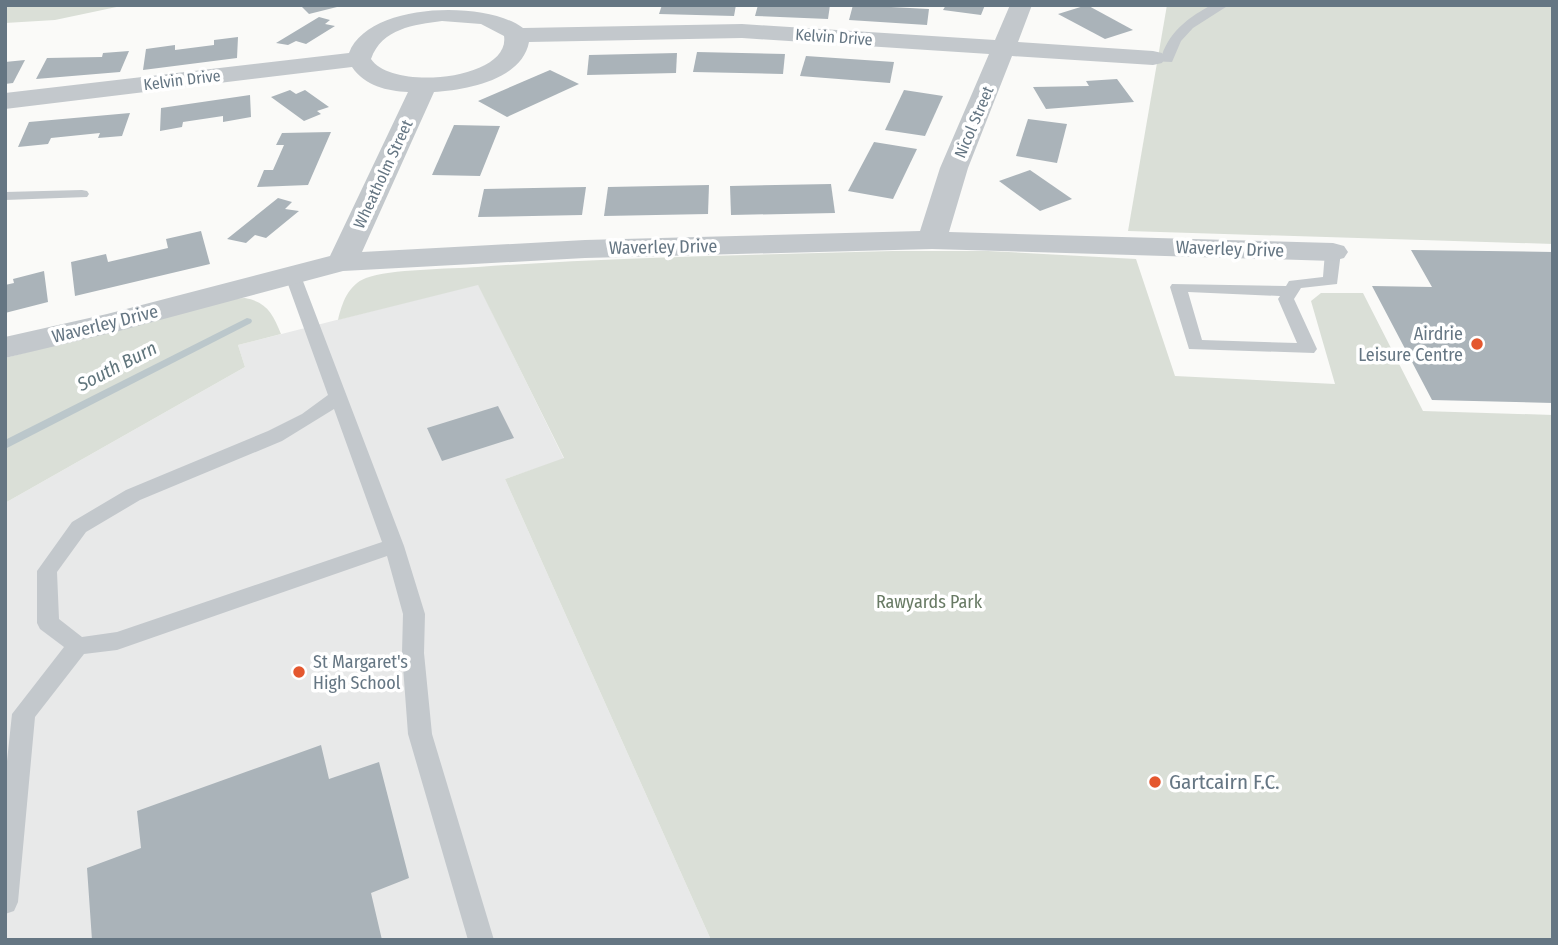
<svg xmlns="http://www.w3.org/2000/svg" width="1558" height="945" font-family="'Fira Sans Condensed',sans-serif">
  <rect width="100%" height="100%" fill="#fafaf8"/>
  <!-- built -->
  <path fill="#e8e9e9" d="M478 284 564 459 505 479 711 940H5V503L245 367 238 345Z"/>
  <!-- green -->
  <g fill="#dadfd7">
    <path d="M5 5H126L55 20 5 23Z"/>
    <path d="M1167 5H1553V244L1128 231Z"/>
    <path d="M893 251H988L1136 259 1175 376 1335 384 1311 301 1321 293H1363L1423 411 1553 415V940H711L505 479 564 458 478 285 338 320C342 303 348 285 366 278 390 269 450 269 478 267 616 257 755 255 893 251Z"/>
    <path d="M245 298C267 302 273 314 281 334L238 345 245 367 5 503V358L227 299Z"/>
  </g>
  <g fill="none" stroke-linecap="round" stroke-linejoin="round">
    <!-- stream -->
    <path fill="#bbc7cb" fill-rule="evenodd" d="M247 318 251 319 252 321 251 323 5 449V440Z"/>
  </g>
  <!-- building -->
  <g fill="#aab3b9">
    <path d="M300 5H341V6L309 14Z"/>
    <path d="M662 5H736L734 16 659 14Z"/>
    <path d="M758 5H830L828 19 755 16Z"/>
    <path d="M853 5 929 9 927 25 849 20Z"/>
    <path d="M946 5H985L981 15 943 10Z"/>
    <path d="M1087 5 1133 30 1105 39 1058 14Z"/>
    <path d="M319 17 330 20 325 24 335 26 306 44 296 41 288 45 276 43Z"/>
    <path d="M238 37 237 58 143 70 146 49 175 45V50L214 45V40Z"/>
    <path d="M129 51 120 72 36 79 47 58 102 57 103 53Z"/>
    <path d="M697 52 785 54 783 74 693 72Z"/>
    <path d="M677 53 676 73 587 75 589 55Z"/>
    <path d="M806 56 894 62 890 83 800 76Z"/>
    <path d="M25 60 13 83 5 84V62Z"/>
    <path d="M550 70 579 84 507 117 478 101Z"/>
    <path d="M1117 79 1134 102 1046 109 1033 87 1089 86 1086 81Z"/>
    <path d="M290 90 296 94 305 90 329 107 317 111 321 114 304 121 271 97Z"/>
    <path d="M904 90 943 96 925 136 885 130Z"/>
    <path d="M250 95 251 117 223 122V116L183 122 182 127 160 131 161 108Z"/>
    <path d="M130 113 122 136 98 138 100 133 51 138 48 144 18 147 29 122Z"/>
    <path d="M1028 119 1067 124 1057 163 1016 156Z"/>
    <path d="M454 125 500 126 480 176 432 175Z"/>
    <path d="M331 132 308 185 257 187 264 170H273L284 145H276L282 133Z"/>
    <path d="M874 142 917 149 893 199 848 191Z"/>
    <path d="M1030 170 1072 199 1040 211 999 181Z"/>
    <path d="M831 184 835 213 731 215 730 186Z"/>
    <path d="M709 185 708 214 604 216 608 187Z"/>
    <path d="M586 187 582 215 478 217 484 189Z"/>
    <path d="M278 198 292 202 285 209 299 211 266 238 255 235 246 243 227 239Z"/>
    <path d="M201 231 210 264 75 296 71 262 106 254 108 262 168 248 166 239Z"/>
    <path d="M1411 250 1553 252V403L1432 400 1372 286 1432 287Z"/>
    <path d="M44 271 48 302 5 313V285L14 283 13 279Z"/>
    <path d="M498 406 514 438 442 461 427 428Z"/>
    <path d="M321 745 329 779 379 762 409 878 371 893 382 940H92L87 868 141 848 137 811Z"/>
  </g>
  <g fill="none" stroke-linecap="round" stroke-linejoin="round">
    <!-- lane -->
    <g fill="#c3c8cc" fill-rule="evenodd">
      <path d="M1212 5H1229L1193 28 1181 41 1172 62 1148 61V55H1162C1170 31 1190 16 1212 5Z"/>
      <path d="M82 190 87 191 89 194 87 197 5 200V192Z"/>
      <path d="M1333 247 1341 252 1337 284 1301 288 1294 299 1317 349 1314 353 1189 349 1170 287 1172 284 1286 286 1289 281 1323 277 1325 252ZM1188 292 1280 296 1278 299 1297 343 1202 340Z"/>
      <path d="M293 271 301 276 404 546 425 614 424 653 432 734 494 940H468L408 734 402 653 403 614 387 556 117 650 84 654 35 717 18 902 14 911 5 914V780L12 714 64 647 40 629 37 623V571L72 522 126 490 268 431 302 414 328 395 285 276ZM334 409 382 542 117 632 82 637 59 619 57 572 86 532 140 500 282 441Z"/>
    </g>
    <!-- street -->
    <path fill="#c3c8cc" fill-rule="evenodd" d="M1010 5H1032L1018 42 1153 51 1162 53 1165 58 1162 63 1153 65 1012 56 968 168 949 232 1333 243 1344 246 1348 252 1344 258 1333 261 932 249 585 258 343 271 119 331 5 358V337L107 314 330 256 408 92C387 91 365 86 352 67L5 109V93L349 53C368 2 486 0 523 28L742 24 995 40ZM442 21 481 24 504 36C511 79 393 92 371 59 382 28 414 25 442 21ZM742 38 989 54 940 168 920 231 585 240 362 252 434 92C466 90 522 80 529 42Z"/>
  </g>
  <!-- markers -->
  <g fill="#e4572e" stroke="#fff" stroke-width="2.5">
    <circle cx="1477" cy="344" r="7"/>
    <circle cx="299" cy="672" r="7"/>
    <circle cx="1155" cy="782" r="7"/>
  </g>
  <g text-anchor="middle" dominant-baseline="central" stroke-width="7" stroke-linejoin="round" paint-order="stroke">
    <!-- far-street labels -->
    <g font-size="16" fill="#657683" stroke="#fff">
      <text transform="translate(834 37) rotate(4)">Kelvin Drive</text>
      <text transform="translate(182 80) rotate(-7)">Kelvin Drive</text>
      <text transform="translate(974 122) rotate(-67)">Nicol Street</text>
      <text transform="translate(383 174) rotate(-65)">Wheatholm Street</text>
    </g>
    <!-- street labels -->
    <g font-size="18" fill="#657683" stroke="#fff">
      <text transform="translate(663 247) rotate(-1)">Waverley Drive</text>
      <text transform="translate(1230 249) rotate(2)">Waverley Drive</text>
      <text transform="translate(105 324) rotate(-14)">Waverley Drive</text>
    </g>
    <!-- poi labels -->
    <g font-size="18" fill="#657683" stroke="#fff" text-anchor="end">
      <text x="1463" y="334">Airdrie<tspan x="1463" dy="21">Leisure Centre</tspan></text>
      <text x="313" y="662" text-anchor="start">St Margaret's<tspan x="313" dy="21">High School</tspan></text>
    </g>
    <!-- park labels -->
    <g font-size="18" fill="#687a64" stroke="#fff">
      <text x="929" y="602">Rawyards Park</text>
    </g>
    <!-- water labels -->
    <g font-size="19" font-style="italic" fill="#60757c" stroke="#fff">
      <text transform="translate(117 366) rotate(-27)">South Burn</text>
    </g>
    <!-- near-poi labels -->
    <g font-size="21" fill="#657683" stroke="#fff" text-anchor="start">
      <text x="1169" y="782">Gartcairn F.C.</text>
    </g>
  </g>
  <!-- border -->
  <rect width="1558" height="945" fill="none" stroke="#657683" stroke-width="14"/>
</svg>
